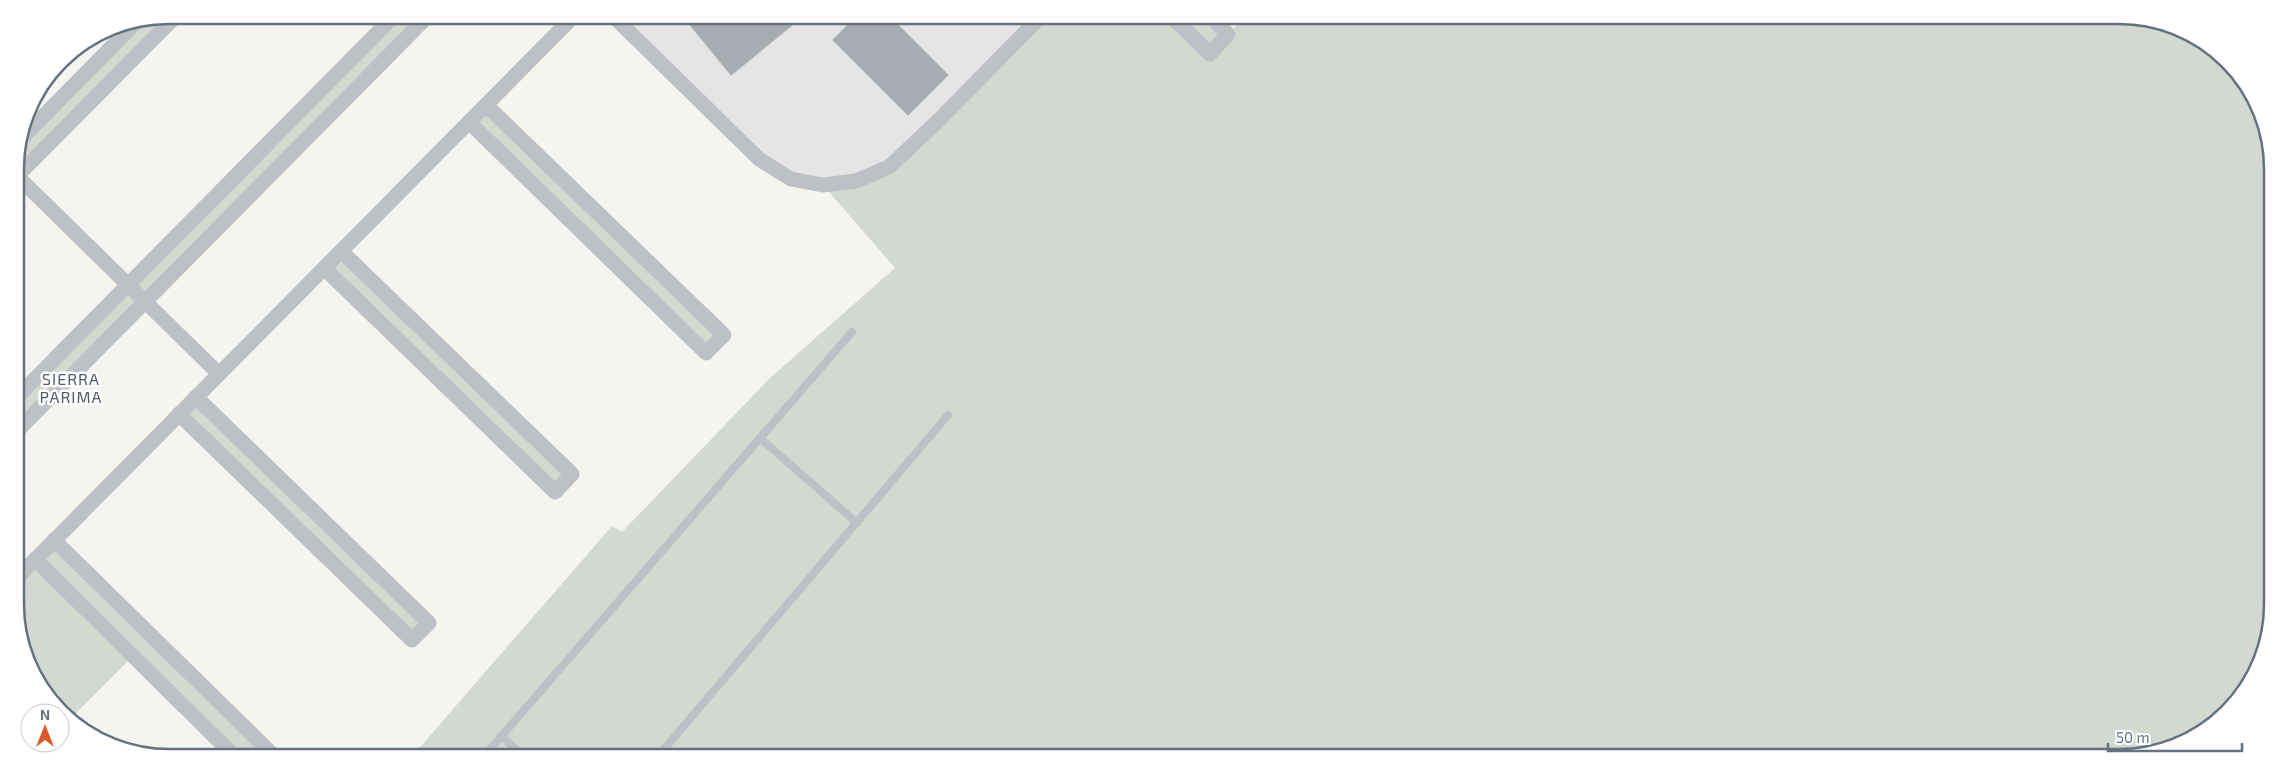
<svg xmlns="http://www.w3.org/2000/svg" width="2288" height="773" font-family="'Exo 2',sans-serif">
  <rect width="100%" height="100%" fill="#f4f4f0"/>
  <!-- built -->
  <path fill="#e4e5e4" d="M627 16 1013 17 1027 31 874 175 791 179 620 23Z"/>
  <!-- green -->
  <g fill="#d3d9d0">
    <path d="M169 15 15 178V159L20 140 137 21Z"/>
    <path d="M394 16H428L17 431V397Z"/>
    <path d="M1040 17 1212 18 1228 34 1244 18 2159 20 2204 41 2235 67 2270 139 2268 644 2247 689 2213 726 2178 746 2129 758 415 753 612 526 622 532 770 378 895 268 823 185 874 175Z"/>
    <path d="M486 105 724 335 706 353 469 122Z"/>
    <path d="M341 251 572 474 555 492 324 268Z"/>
    <path d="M196 397 429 623 412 640 179 414Z"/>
    <path d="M54 540 271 753H231L133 656 69 720 53 706 18 634V577Z"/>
  </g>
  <!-- building -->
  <g fill="#a6acb2" stroke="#d5d5d3">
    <path d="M682 16 803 17 731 76Z"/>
    <path d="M855 17H891L949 75 908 116 832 40Z"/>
  </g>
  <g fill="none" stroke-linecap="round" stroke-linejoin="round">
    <!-- lane -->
    <g stroke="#bdc0c4" stroke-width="8">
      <path d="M760 438 857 523"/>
      <path d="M501 736 521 754"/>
      <path d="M486 754 852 332"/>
      <path d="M660 754 948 415"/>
    </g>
    <!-- street -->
    <g stroke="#bdc0c4" stroke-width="15">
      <path d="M613 16 759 159 791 179 823 185 856 181 889 167 938 121 1040 17"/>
      <path d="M1173 18 1210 54 1228 34 1212 18"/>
      <path d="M469 122 706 353 724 335 486 105"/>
      <path d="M20 140 137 21"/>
      <path d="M15 174 219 374"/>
      <path d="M15 178 177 15"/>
      <path d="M324 268 555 492 572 474 341 251"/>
      <path d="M17 397 394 16"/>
      <path d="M179 414 412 640 429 623 196 397"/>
      <path d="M17 431 428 16"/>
      <path d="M54 540 271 753"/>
      <path d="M35 559 231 753"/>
      <path d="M18 577 574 16"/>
    </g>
  </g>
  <g text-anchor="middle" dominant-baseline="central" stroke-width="5" stroke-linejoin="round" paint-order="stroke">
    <!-- quarter labels -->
    <g font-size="16" letter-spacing="1" fill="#525c65" stroke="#fff">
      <text x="71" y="378">SIERRA<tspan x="71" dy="18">PARIMA</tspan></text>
    </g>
  </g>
  <!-- crop -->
  <path d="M0 0H2288V773H0ZM169 24H2119A145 145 0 0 1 2264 169V604A145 145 0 0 1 2119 749H169A145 145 0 0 1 24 604V169A145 145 0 0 1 169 24Z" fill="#fff" fill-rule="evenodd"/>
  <path fill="none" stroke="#647280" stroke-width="2.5" d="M169 24H2119A145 145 0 0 1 2264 169V604A145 145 0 0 1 2119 749H169A145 145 0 0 1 24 604V169A145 145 0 0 1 169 24Z"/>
  <!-- north arrow -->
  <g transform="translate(45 728)"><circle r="24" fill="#ffffff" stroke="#c1c7cc"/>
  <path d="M0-4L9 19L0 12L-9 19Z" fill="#da5a2a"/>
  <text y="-8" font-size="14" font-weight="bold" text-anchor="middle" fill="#647280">N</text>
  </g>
  <!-- scale -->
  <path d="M2108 743v8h134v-8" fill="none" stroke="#647280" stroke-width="2.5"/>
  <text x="2116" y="743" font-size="15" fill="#647280" stroke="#ffffff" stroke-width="4" paint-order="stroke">50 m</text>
</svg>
